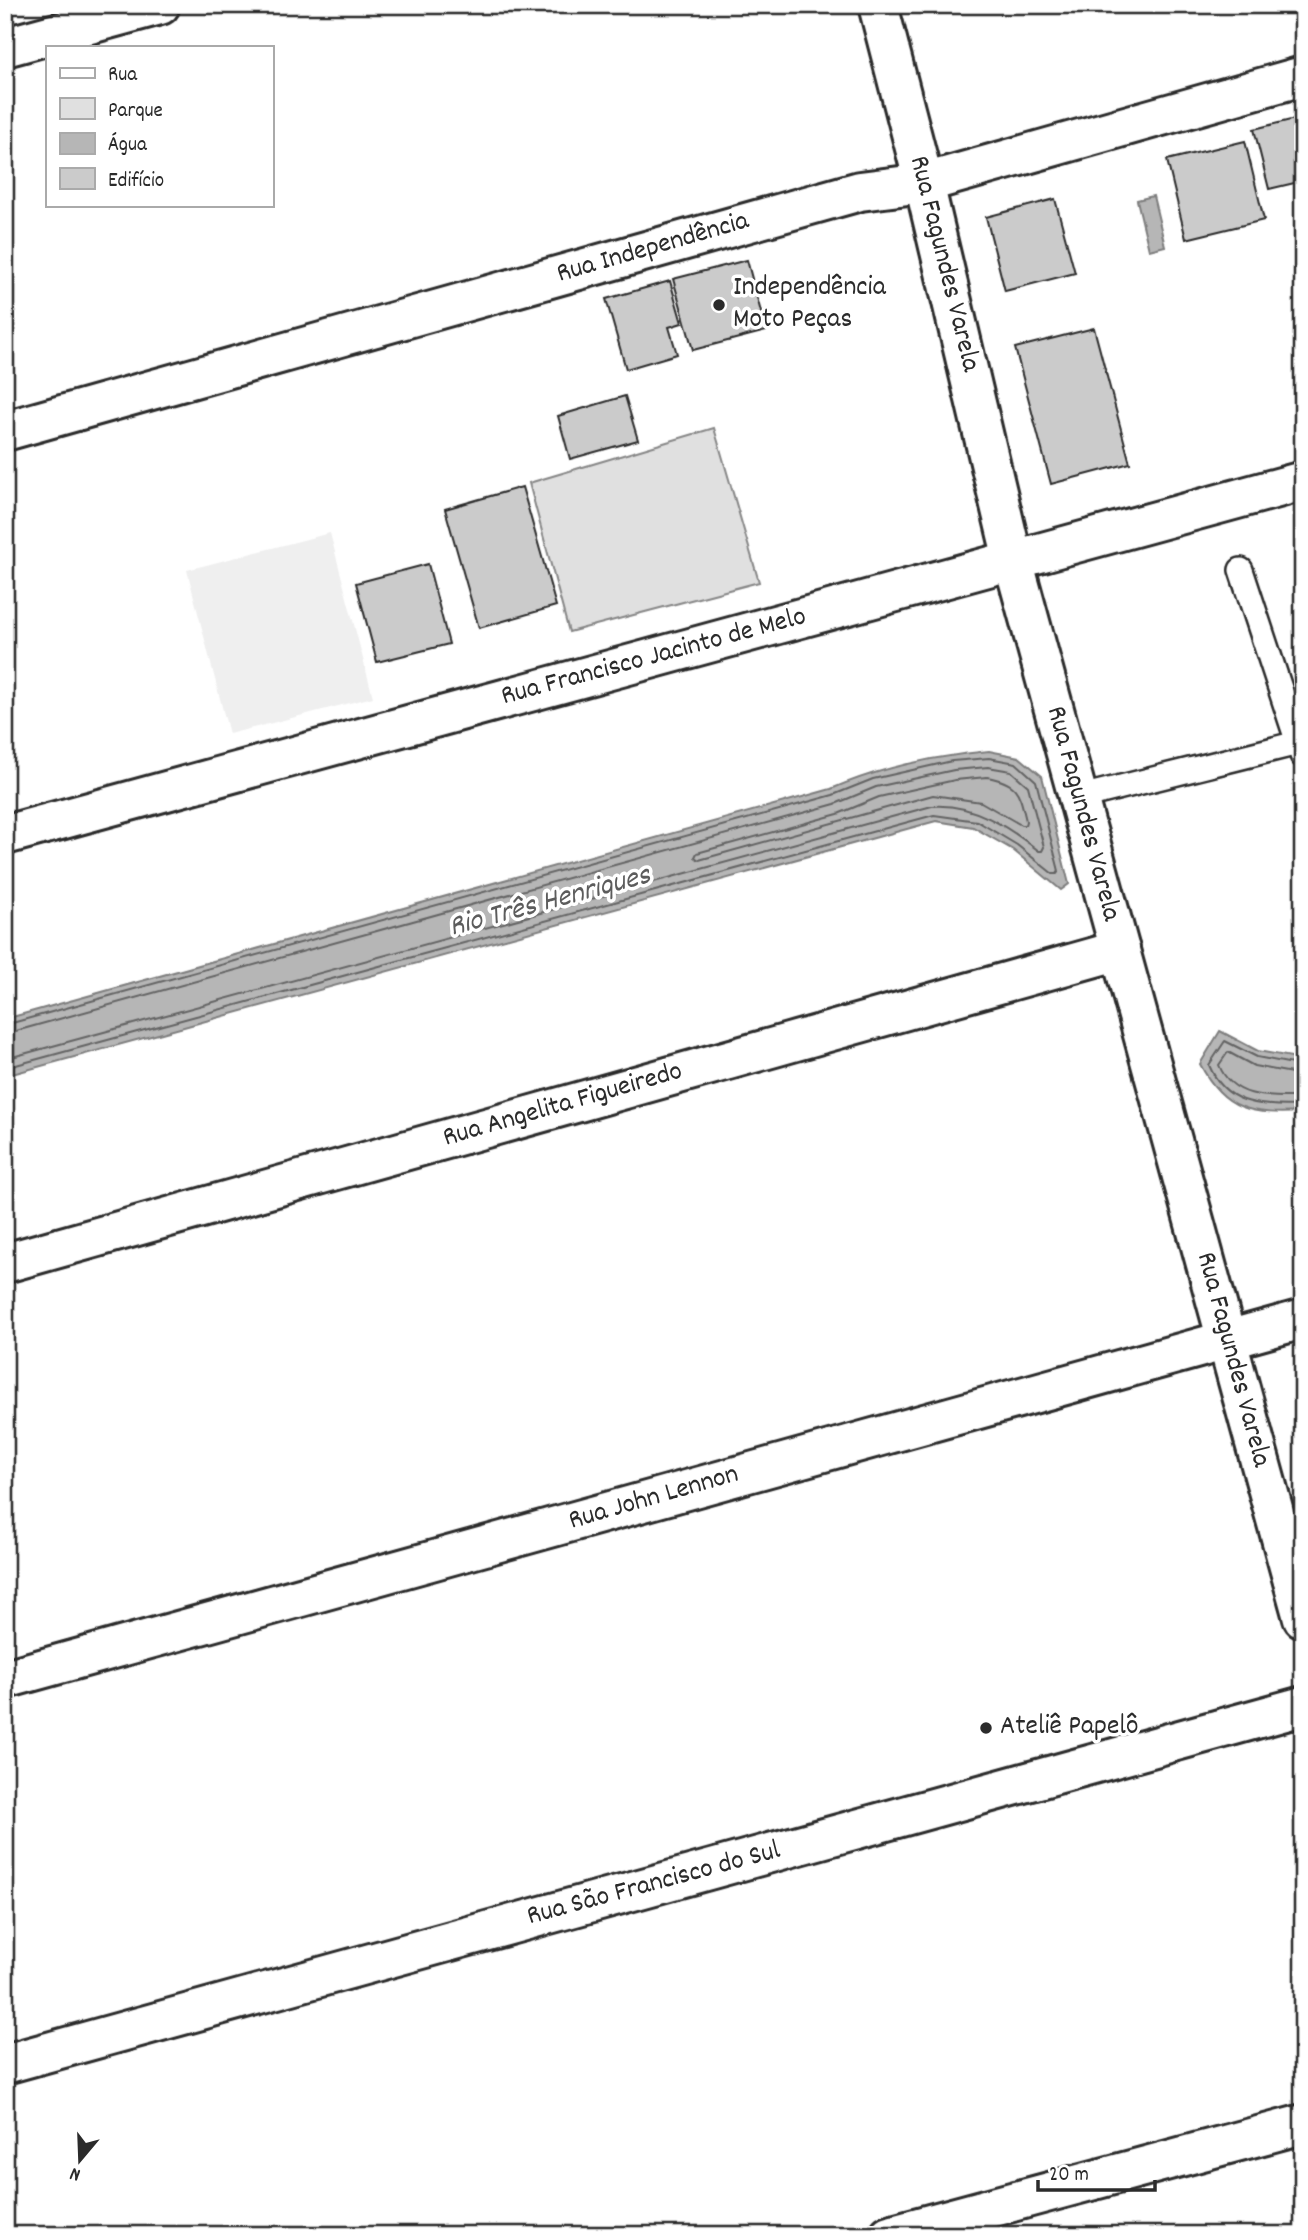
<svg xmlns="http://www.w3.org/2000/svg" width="1308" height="2240" font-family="Dekko,sans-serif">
  <rect width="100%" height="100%" fill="#fff"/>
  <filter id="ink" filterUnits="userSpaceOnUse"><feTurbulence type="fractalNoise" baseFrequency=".0143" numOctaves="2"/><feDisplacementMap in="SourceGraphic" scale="14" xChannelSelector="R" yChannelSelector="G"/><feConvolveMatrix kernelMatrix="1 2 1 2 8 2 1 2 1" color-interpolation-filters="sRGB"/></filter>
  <g filter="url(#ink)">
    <!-- built -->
    <path fill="#efefef" d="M330 533 373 697 229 734 187 570Z"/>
    <!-- green -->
    <path fill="#e0e0e0" stroke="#868686" stroke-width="2" d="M714 428 759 582 569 632 529 483Z"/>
    <!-- water -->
    <g fill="#b6b6b6" stroke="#7e7e7e" stroke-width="2">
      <path d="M1153 196 1165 246 1149 250 1137 200Z"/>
      <path d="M989 751 1019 757 1042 776 1069 884 1061 890 1013 850 973 827 936 821 5 1076V1019L831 789C882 767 934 756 989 751Z"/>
      <path d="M1220 1031 1258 1051 1303 1059V1112C1253 1115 1224 1111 1200 1064Z"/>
    </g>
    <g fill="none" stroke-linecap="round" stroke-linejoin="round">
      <!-- shore -->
      <g stroke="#636363" stroke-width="2">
        <path d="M987 777C1019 783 1019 792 1026 821L1025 825H1021L981 802 933 795 699 860 695 857 697 853 838 814 879 797 955 780Z"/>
        <path d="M5 1025 833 795 873 779 952 761 989 758 1016 763 1036 781 1059 871 1057 874H1053L1017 845 977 821 934 815 5 1068"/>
        <path d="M5 1034 835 804 876 787 954 770 988 767 1011 771 1028 786 1044 847 1042 851H1039C1008 827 973 803 932 806L5 1059"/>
        <path d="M1303 1066 1257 1057 1225 1041 1209 1065C1227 1108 1262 1105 1303 1106"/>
        <path d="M1303 1075 1254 1066 1228 1052 1219 1065C1233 1100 1271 1097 1303 1097"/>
      </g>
    </g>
    <!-- building -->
    <g fill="#cbcbcb" stroke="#2b2b2b" stroke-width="2">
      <path d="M1303 117V181L1269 189 1254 129Z"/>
      <path d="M1245 141 1264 220 1186 239 1167 160Z"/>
      <path d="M1055 199 1075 273 1005 291 986 217Z"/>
      <path d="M747 260 766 331 693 350 673 279Z"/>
      <path d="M670 281 682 323 669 327 677 354 626 369 606 299Z"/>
      <path d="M1094 328 1130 463 1051 484 1015 348Z"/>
      <path d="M625 396 638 440 570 459 558 416Z"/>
      <path d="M522 487 556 606 479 628 445 509Z"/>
      <path d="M428 564 449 644 377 662 356 583Z"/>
    </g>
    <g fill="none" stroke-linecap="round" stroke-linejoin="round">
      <defs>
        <g id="lane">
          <path d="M1241 570 1302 755"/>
          <path d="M1077 798 1298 743"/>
        </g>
        <g id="street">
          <path d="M878 5 924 183"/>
          <path d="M5 1263 1120 950"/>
          <path d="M5 1679 1303 1319"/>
          <path d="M5 2064 1303 1706"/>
          <path d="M889 2235 1303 2124"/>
        </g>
        <g id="secondary">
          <path d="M5 47 160 5"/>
          <path d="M924 183 1013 560 1303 1618"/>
          <path d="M5 431 860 191 924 183 1303 76"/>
          <path d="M5 835 1303 481"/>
        </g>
      </defs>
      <!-- lane casing -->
      <use href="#lane" stroke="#2b2b2b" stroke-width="28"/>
      <!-- street casing -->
      <use href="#street" stroke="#2b2b2b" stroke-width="44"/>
      <!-- secondary casing -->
      <use href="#secondary" stroke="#2b2b2b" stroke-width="44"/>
      <!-- lane -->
      <use href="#lane" stroke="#fff" stroke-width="23"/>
      <!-- street -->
      <use href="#street" stroke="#fff" stroke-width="38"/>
      <!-- secondary -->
      <use href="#secondary" stroke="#fff" stroke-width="38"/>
    </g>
  </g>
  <!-- markers -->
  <g fill="#2b2b2b" stroke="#fff" stroke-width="2.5">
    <circle cx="719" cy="305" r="7"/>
    <circle cx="986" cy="1728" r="7"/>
  </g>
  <g text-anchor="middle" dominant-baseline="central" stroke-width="7" stroke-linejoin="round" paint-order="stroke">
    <!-- street labels -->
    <g font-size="28" fill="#2b2b2b" stroke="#fff">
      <text transform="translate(653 249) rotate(-16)">Rua Independência</text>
      <text transform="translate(943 264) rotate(76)">Rua Fagundes Varela</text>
      <text transform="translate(654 658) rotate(-15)">Rua Francisco Jacinto de Melo</text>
      <text transform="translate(1082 814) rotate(75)">Rua Fagundes Varela</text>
      <text transform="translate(563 1106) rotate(-16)">Rua Angelita Figueiredo</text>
      <text transform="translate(1232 1360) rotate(75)">Rua Fagundes Varela</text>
      <text transform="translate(654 1499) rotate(-16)">Rua John Lennon</text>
      <text transform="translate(654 1885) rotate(-15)">Rua São Francisco do Sul</text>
    </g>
    <!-- poi labels -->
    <g font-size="28" fill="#2b2b2b" stroke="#fff" text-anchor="start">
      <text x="733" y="289">Independência<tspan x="733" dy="32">Moto Peças</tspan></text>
      <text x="1000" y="1728">Ateliê Papelô</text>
    </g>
    <!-- water labels -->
    <g font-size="30" font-style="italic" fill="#5c5c5c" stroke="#fff">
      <text transform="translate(550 903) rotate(-15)">Rio Três Henriques</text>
    </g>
  </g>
  <!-- margin -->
  <rect width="1308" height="2240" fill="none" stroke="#fff" stroke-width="28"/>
  <rect x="14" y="14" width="1280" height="2212" fill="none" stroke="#2b2b2b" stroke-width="2.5" filter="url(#ink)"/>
  <!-- legend -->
  <rect x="46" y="46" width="228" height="161" fill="#ffffff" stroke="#aaaaaa" stroke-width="2"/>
  <rect x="60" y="68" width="35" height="10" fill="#ffffff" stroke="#aaaaaa" stroke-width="2"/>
  <text x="108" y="80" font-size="21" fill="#2b2b2b">Rua</text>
  <rect x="60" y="98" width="35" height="21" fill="#e0e0e0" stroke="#aaaaaa" stroke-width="2"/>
  <text x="108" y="116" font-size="21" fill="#2b2b2b">Parque</text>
  <rect x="60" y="133" width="35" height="21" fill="#b6b6b6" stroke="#aaaaaa" stroke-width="2"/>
  <text x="108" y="150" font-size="21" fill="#2b2b2b">Água</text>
  <rect x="60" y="168" width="35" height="21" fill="#cbcbcb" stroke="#aaaaaa" stroke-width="2"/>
  <text x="108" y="186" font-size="21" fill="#2b2b2b">Edifício</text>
  <!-- north arrow -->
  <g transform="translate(80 2160) rotate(199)" stroke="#ffffff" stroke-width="5" paint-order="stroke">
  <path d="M0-5L12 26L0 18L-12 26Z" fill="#2b2b2b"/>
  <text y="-10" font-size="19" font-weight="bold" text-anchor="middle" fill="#2b2b2b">N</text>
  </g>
  <!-- scale -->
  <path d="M1038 2180v10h117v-10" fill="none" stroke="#2b2b2b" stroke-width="3.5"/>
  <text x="1049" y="2180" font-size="21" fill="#2b2b2b" stroke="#ffffff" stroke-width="5" paint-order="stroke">20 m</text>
</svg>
